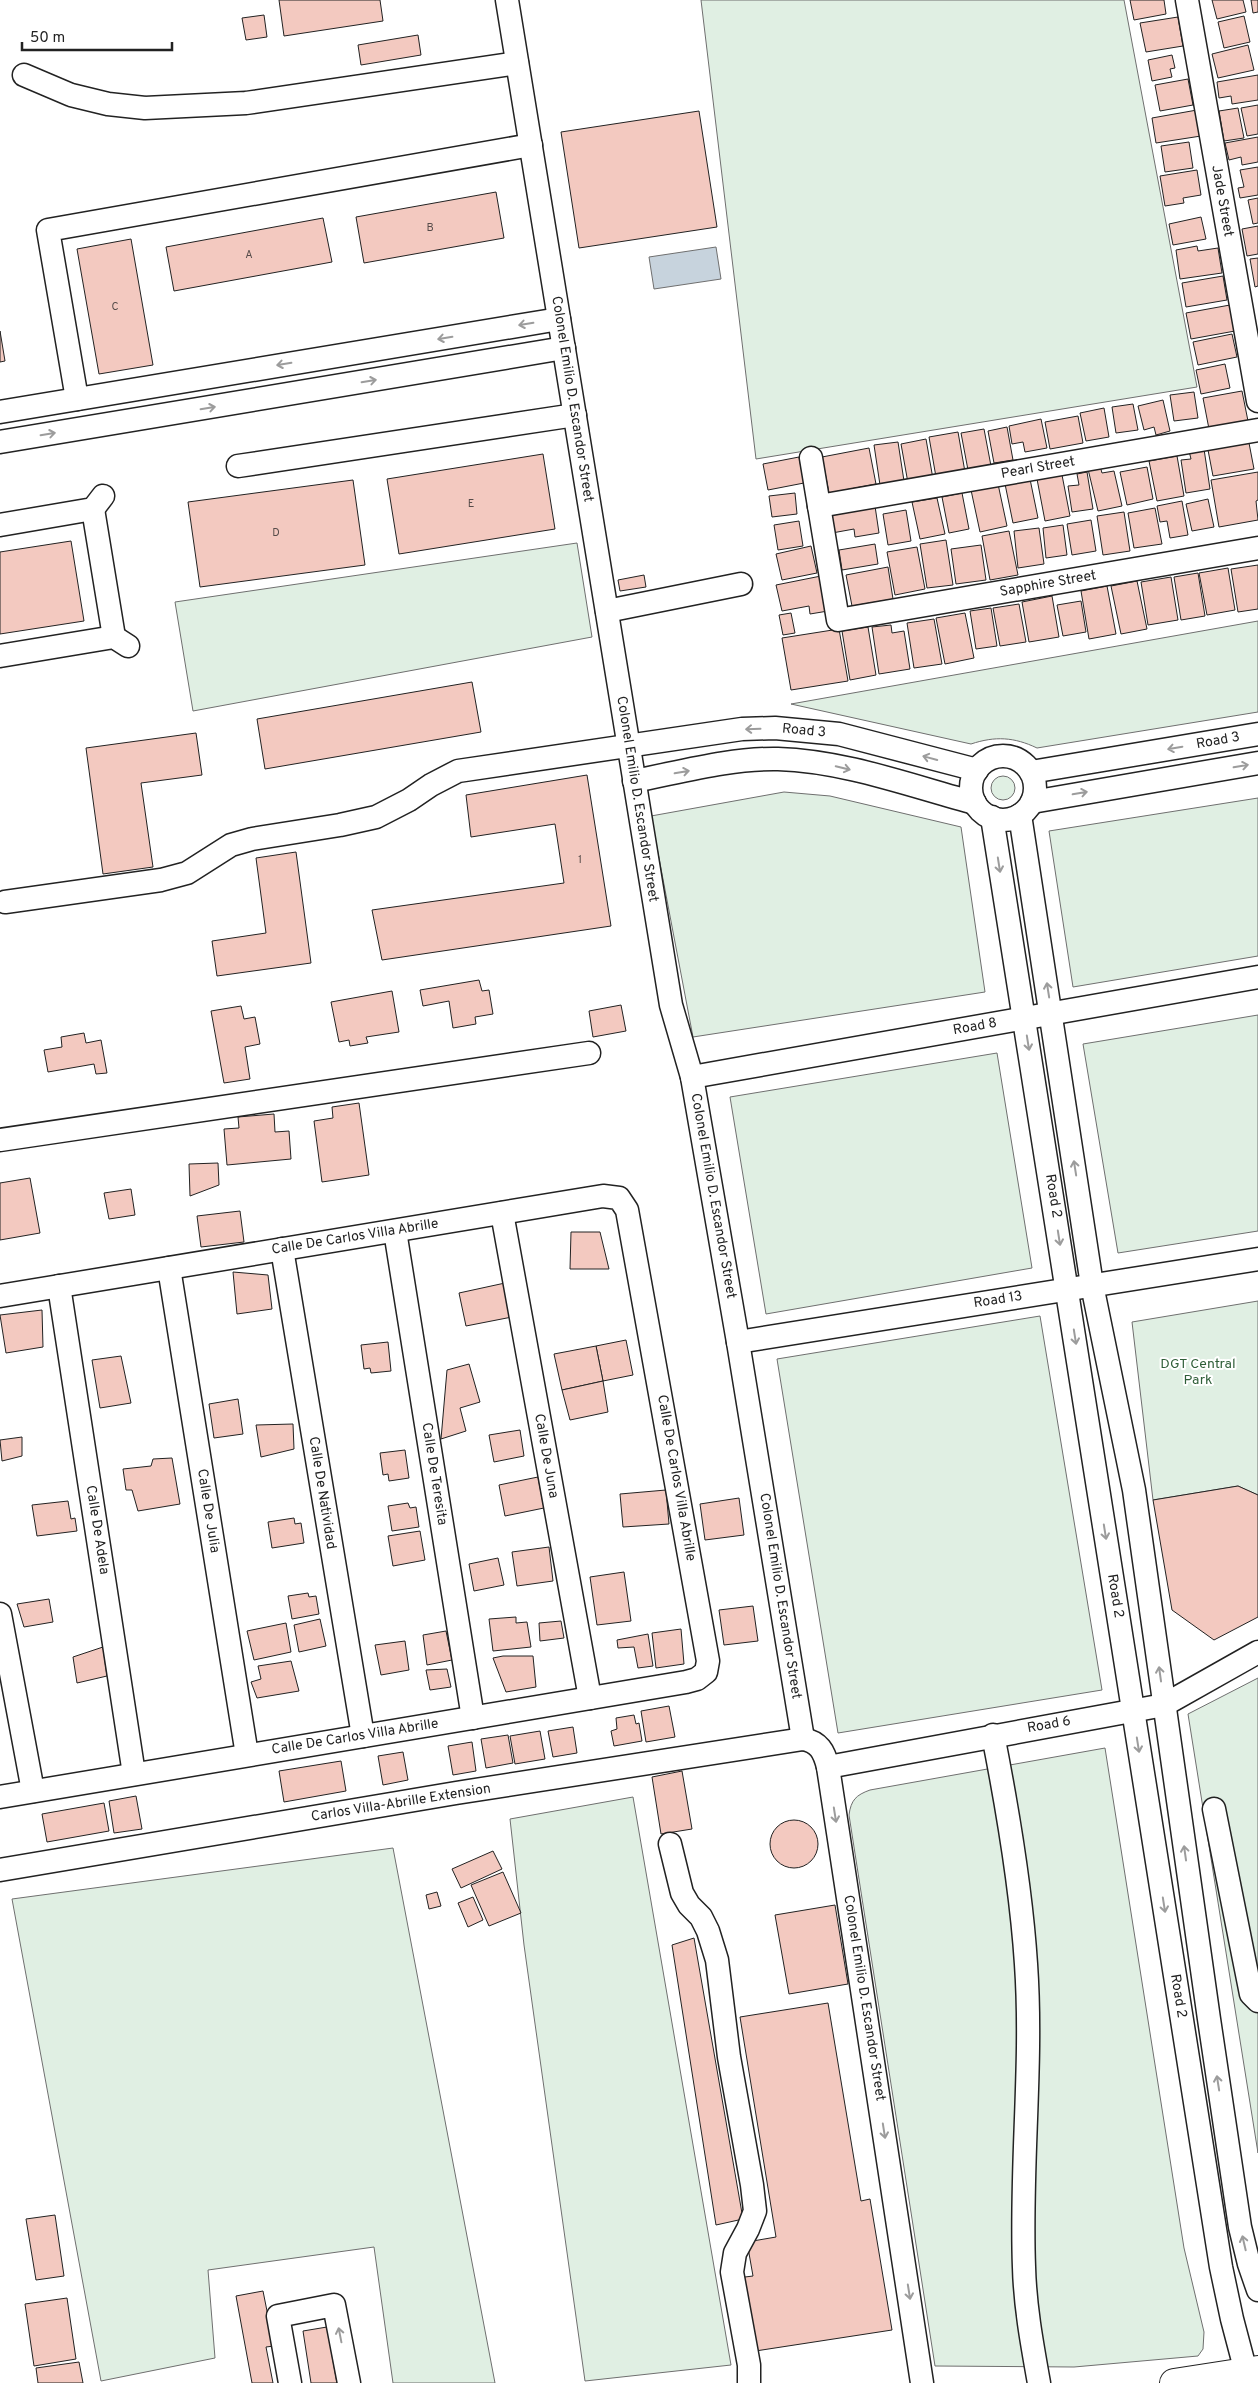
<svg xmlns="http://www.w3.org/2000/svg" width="1258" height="2383" font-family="Overpass,sans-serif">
  <rect width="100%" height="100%" fill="#fff"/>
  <!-- green -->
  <g fill="#e0efe3" stroke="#6f6f6f">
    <path d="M701 0H1124L1197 387 756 459Z"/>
    <path d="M577 543 592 637 193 711 175 602Z"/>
    <path d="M1258 621V712L1037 748C1014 737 995 736 971 744L791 704Z"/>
    <circle cx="1003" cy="788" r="12"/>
    <path d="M784 792 830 796 961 827 985 992 693 1037 651 816Z"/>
    <path d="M1258 798V956L1073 987 1049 831Z"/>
    <path d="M1258 1015V1231L1118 1253 1083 1044Z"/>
    <path d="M997 1053 1032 1268 766 1314 730 1097Z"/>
    <path d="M1258 1301V1495L1238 1486 1153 1500 1132 1322Z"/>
    <path d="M1040 1316 1102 1690 838 1733 777 1359Z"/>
    <path d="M1258 1678V2153L1188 1714Z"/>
    <path d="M1105 1748 1184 2248 1204 2332 1203 2349 1198 2356 1074 2367 935 2366 849 1815C851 1800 856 1795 870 1790Z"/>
    <path d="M633 1797 731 2365 585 2381 524 1945 510 1819Z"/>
    <path d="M393 1848 495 2383H393L374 2247 208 2270 215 2358 101 2381 12 1899Z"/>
  </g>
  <!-- water -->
  <path fill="#c7d3dd" stroke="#6f6f6f" d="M716 247 721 279 654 289 649 257Z"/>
  <!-- building -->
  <g fill="#f3c9c0" stroke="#222">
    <path d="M279 0H380L383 21 284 36Z"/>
    <path d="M1130 0H1164L1166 14 1134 20Z"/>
    <path d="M1212 0H1243L1246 12 1217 19Z"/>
    <path d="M1251 0H1258V12L1253 13Z"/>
    <path d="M264 15 267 37 246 40 242 18Z"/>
    <path d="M1244 16 1250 42 1224 48 1218 22Z"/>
    <path d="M1178 17 1183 46 1146 52 1140 23Z"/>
    <path d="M418 35 421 55 361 65 358 45Z"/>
    <path d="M1248 45 1254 70 1218 78 1212 54Z"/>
    <path d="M1172 55 1175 68 1170 69 1172 77 1152 81 1148 60Z"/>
    <path d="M1258 75V100L1232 104 1231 96 1219 98 1217 82Z"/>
    <path d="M1188 79 1193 105 1160 111 1155 85Z"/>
    <path d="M1258 105V134L1247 136 1241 108Z"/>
    <path d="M1238 108 1244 138 1224 141 1219 111Z"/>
    <path d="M1197 110 1201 136 1156 143 1152 118Z"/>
    <path d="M699 111 717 227 579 248 561 132Z"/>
    <path d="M1258 137V162L1242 165 1241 157 1229 160 1225 143Z"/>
    <path d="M1189 142 1193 168 1165 172 1161 146Z"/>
    <path d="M1258 167V195L1240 198 1238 188 1244 187 1240 170Z"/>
    <path d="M1197 170 1201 195 1183 198 1184 203 1165 206 1160 176Z"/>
    <path d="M496 192 504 238 364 263 356 217Z"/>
    <path d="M1258 198V223L1253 224 1248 200Z"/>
    <path d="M1201 217 1206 239 1173 245 1169 224Z"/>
    <path d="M323 218 332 262 174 291 166 247Z"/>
    <path d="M1258 226V254L1247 256 1242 229Z"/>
    <path d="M131 239 153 365 99 374 77 249Z"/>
    <path d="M1197 246 1198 251 1218 248 1222 273 1180 279 1176 250Z"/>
    <path d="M1258 258V286L1255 287 1250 259Z"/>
    <path d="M1223 276 1227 300 1186 307 1182 283Z"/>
    <path d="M1230 305 1235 331 1191 339 1186 313Z"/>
    <path d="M0 331 5 361 0 362Z"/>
    <path d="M1232 334 1237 357 1198 365 1193 342Z"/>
    <path d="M1225 364 1230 388 1201 394 1196 370Z"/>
    <path d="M1242 391 1248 421 1209 429 1203 398Z"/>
    <path d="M1194 392 1198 418 1174 421 1170 395Z"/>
    <path d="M1163 400 1170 431 1156 435 1154 427 1144 430 1138 406Z"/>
    <path d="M1133 404 1138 430 1116 433 1112 407Z"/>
    <path d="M1104 408 1109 437 1086 441 1080 413Z"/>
    <path d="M1078 416 1083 443 1050 449 1045 422Z"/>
    <path d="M1041 419 1047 448 1025 452 1023 442 1012 444 1009 426Z"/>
    <path d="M1007 427 1013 460 994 463 988 431Z"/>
    <path d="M984 429 991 466 968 470 961 433Z"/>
    <path d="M958 432 965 472 936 477 929 437Z"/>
    <path d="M926 439 933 479 908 483 901 444Z"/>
    <path d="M898 442 904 481 880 485 874 445Z"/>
    <path d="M1249 443 1254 469 1213 476 1208 450Z"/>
    <path d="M869 448 876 484 829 493 822 457Z"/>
    <path d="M1204 449 1210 489 1186 493 1181 460 1191 459 1189 451Z"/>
    <path d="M543 454 555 529 399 554 387 479Z"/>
    <path d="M1177 456 1184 496 1157 501 1149 461Z"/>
    <path d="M799 457 804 483 768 490 763 464Z"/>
    <path d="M1100 466 1102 473 1114 471 1122 506 1098 511 1088 469Z"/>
    <path d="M1147 467 1153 499 1127 505 1120 472Z"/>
    <path d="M1087 472 1093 509 1072 512 1068 486 1079 485 1077 474Z"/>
    <path d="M1258 472V500L1256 501 1258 520 1219 527 1211 480Z"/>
    <path d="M1062 475 1070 516 1045 521 1037 479Z"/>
    <path d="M1030 479 1038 518 1013 523 1005 484Z"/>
    <path d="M353 480 365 565 200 587 188 502Z"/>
    <path d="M998 484 1007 526 980 532 971 490Z"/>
    <path d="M795 493 797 514 772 517 769 496Z"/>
    <path d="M962 493 969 529 949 533 942 497Z"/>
    <path d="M937 498 945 534 920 539 912 502Z"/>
    <path d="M1208 499 1214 527 1192 531 1186 504Z"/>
    <path d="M1182 501 1188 535 1170 538 1167 521 1160 522 1157 506Z"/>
    <path d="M875 506 879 533 855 537 854 529 832 533 829 513Z"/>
    <path d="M1155 508 1162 544 1134 548 1128 513Z"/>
    <path d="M906 510 911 541 888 545 883 514Z"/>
    <path d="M1124 512 1130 551 1103 555 1097 516Z"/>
    <path d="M1091 520 1096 551 1072 555 1067 524Z"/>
    <path d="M799 521 803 546 778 550 774 525Z"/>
    <path d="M1063 525 1067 555 1046 558 1043 528Z"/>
    <path d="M1039 528 1044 564 1018 568 1014 531Z"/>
    <path d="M1009 531 1018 575 990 580 982 536Z"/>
    <path d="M946 540 953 585 927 588 920 544Z"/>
    <path d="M71 541 84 621 0 634V552Z"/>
    <path d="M875 544 878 564 842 570 839 550Z"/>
    <path d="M981 545 986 580 956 584 951 549Z"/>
    <path d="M811 546 817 573 782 580 776 554Z"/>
    <path d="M917 547 925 589 895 595 887 552Z"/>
    <path d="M1258 565V609L1238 612 1231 569Z"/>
    <path d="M888 567 893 599 852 606 846 575Z"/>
    <path d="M1228 568 1235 610 1207 615 1199 573Z"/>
    <path d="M1198 573 1205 616 1181 620 1174 577Z"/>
    <path d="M644 575 646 587 620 591 618 580Z"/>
    <path d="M821 576 828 611 810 614 809 606 782 611 776 585Z"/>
    <path d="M1171 577 1178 620 1148 625 1141 582Z"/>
    <path d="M1137 581 1147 629 1121 634 1111 586Z"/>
    <path d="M1107 586 1116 634 1089 639 1081 591Z"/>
    <path d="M1052 596 1059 637 1029 642 1022 602Z"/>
    <path d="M1081 601 1086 632 1063 636 1057 605Z"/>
    <path d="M1019 604 1026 642 1000 646 993 608Z"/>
    <path d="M991 608 997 646 976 649 970 611Z"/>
    <path d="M791 613 795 633 783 635 779 615Z"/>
    <path d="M965 613 974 658 945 664 936 618Z"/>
    <path d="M934 619 942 664 914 668 907 623Z"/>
    <path d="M891 625 892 633 904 631 910 669 879 674 872 627Z"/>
    <path d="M868 627 876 675 850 680 842 631Z"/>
    <path d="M839 629 848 681 791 690 782 638Z"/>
    <path d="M472 682 481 732 265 769 257 719Z"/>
    <path d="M196 733 202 775 141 783 153 867 103 874 86 748Z"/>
    <path d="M587 775 611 926 382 960 372 910 564 883 555 824 471 837 466 795Z"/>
    <path d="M296 852 311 963 217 976 212 941 266 933 256 858Z"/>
    <path d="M479 980 482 991 489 990 493 1014 475 1017 476 1024 453 1028 449 1001 423 1006 420 990Z"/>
    <path d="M392 991 399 1032 366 1037 368 1043 350 1046 349 1040 339 1042 331 1002Z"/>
    <path d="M621 1005 626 1031 593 1037 589 1011Z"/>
    <path d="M241 1006 244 1019 255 1017 260 1044 245 1047 250 1079 224 1083 211 1011Z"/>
    <path d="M84 1033 86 1043 101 1040 107 1073 96 1074 94 1064 48 1072 44 1050 62 1047 61 1037Z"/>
    <path d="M359 1103 369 1175 322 1182 314 1121 333 1118 332 1107Z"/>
    <path d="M274 1114 275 1132 289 1131 291 1159 227 1165 224 1129 239 1128 238 1117Z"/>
    <path d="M218 1163 219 1185 190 1196 189 1164Z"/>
    <path d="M30 1178 40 1233 0 1240V1183Z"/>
    <path d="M131 1189 135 1215 109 1219 104 1193Z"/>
    <path d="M240 1211 244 1242 201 1247 197 1216Z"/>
    <path d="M571 1232H600L609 1269H570Z"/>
    <path d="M233 1272 268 1275 272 1309 237 1314Z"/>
    <path d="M505 1283 512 1317 466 1326 459 1293Z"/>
    <path d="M42 1310 43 1347 6 1353 0 1315Z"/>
    <path d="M626 1340 633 1375 603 1381 596 1346Z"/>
    <path d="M388 1342 391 1371 371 1373 370 1368 364 1369 361 1345Z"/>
    <path d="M596 1346 603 1381 562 1390 554 1354Z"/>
    <path d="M121 1356 131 1403 100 1408 92 1360Z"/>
    <path d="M469 1364 480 1402 460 1408 466 1431 441 1439 447 1370Z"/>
    <path d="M603 1381 608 1412 570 1420 562 1390Z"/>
    <path d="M238 1399 243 1434 214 1438 209 1404Z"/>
    <path d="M293 1424 294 1449 261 1457 256 1425Z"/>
    <path d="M520 1430 524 1456 494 1462 489 1435Z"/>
    <path d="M22 1437V1456L2 1461 0 1440Z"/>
    <path d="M405 1450 409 1478 389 1481 388 1474 383 1475 380 1453Z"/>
    <path d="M172 1458 180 1504 138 1511 132 1490H126L123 1469 151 1466 153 1459Z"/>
    <path d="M538 1477 544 1508 505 1516 499 1485Z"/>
    <path d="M1238 1486 1258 1495V1617L1214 1640 1172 1610 1153 1500Z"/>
    <path d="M666 1490 669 1524 623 1527 620 1494Z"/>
    <path d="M739 1498 744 1535 705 1540 700 1504Z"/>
    <path d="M68 1501 71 1519 75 1518 77 1531 37 1536 32 1505Z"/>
    <path d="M408 1503 410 1508 416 1507 419 1527 392 1531 388 1506Z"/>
    <path d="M294 1518 295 1524 301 1523 304 1543 272 1548 268 1522Z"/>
    <path d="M420 1531 425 1560 393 1566 388 1536Z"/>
    <path d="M549 1547 553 1581 517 1586 512 1552Z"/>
    <path d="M498 1558 504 1585 474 1591 469 1564Z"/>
    <path d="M624 1572 631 1621 597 1625 590 1577Z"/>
    <path d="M308 1593 309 1597 316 1596 319 1614 292 1619 288 1596Z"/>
    <path d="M49 1599 53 1622 24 1627 17 1604Z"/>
    <path d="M753 1606 758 1641 724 1645 719 1610Z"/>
    <path d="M516 1617V1623L527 1622 531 1647 493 1651 489 1619Z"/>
    <path d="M320 1619 326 1646 299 1652 294 1625Z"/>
    <path d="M561 1621 564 1638 540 1641 539 1623Z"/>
    <path d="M286 1623 291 1652 254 1660 247 1631Z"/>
    <path d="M681 1629 684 1664 656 1668 652 1633Z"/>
    <path d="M446 1631 452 1660 427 1665 423 1635Z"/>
    <path d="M648 1634 653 1666 638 1668 634 1647 618 1648 617 1640Z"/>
    <path d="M405 1641 409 1670 381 1675 375 1645Z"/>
    <path d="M103 1647 107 1676 77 1683 73 1657Z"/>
    <path d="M503 1656H533L536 1687 506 1692 493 1658Z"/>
    <path d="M291 1661 299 1691 257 1698 251 1682 261 1679 258 1666Z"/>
    <path d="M447 1669 451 1687 430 1690 426 1670Z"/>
    <path d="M669 1706 675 1737 646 1742 641 1711Z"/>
    <path d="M634 1715 636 1724 639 1723 642 1741 614 1746 611 1731 617 1729 616 1718Z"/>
    <path d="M573 1727 577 1753 553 1757 548 1731Z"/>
    <path d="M540 1731 545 1759 515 1764 510 1736Z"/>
    <path d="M508 1735 513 1763 486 1768 481 1739Z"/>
    <path d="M472 1742 476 1771 453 1775 448 1746Z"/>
    <path d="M403 1752 408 1780 383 1785 378 1756Z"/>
    <path d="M341 1761 346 1791 284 1802 279 1771Z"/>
    <path d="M682 1771 692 1829 661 1834 652 1777Z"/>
    <path d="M136 1796 142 1829 114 1833 109 1801Z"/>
    <path d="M104 1803 109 1831 47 1842 42 1814Z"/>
    <circle cx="794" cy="1844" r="24"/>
    <path d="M493 1851 502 1869 461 1888 452 1869Z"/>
    <path d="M503 1872 521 1913 489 1926 471 1885Z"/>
    <path d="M437 1892 441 1906 429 1909 426 1895Z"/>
    <path d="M473 1897 483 1920 468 1927 458 1903Z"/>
    <path d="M835 1905 848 1984 789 1994 775 1915Z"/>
    <path d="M694 1938 743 2219 716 2225 672 1945Z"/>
    <path d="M828 2003 861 2201 870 2199 892 2330 749 2352 737 2278 753 2276 747 2242 776 2237 740 2017Z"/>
    <path d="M55 2215 64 2276 36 2280 26 2219Z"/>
    <path d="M263 2291 274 2346 266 2347 273 2383H252L236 2296Z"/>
    <path d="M67 2298 76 2359 34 2366 25 2304Z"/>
    <path d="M327 2327 337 2383H311L303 2331Z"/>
    <path d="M79 2362 83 2383H38L36 2368Z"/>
  </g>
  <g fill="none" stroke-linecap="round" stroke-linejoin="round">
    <defs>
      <g id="minor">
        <path d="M507 0 671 1005 692 1077 738 1342 803 1739"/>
        <path d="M1187 0 1258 401"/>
        <path d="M24 75 71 95 108 104 145 108 246 103 517 63"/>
        <path d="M77 399 48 230 531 145"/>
        <path d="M0 412 559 319"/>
        <path d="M0 442 564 348"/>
        <path d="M811 458 838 620 1258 548"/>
        <path d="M238 466 575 415"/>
        <path d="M819 506 1258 430"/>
        <path d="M93 509 114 637"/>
        <path d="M0 525 93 509 103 496"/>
        <path d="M607 611 741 584"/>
        <path d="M0 656 114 637 128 646"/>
        <circle cx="1003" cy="788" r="32"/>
        <path d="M1031 772 1258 734"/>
        <path d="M634 781C681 772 730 758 778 759 845 761 911 786 975 803"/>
        <path d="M1032 802 1258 763"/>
        <path d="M1020 815 1092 1285 1134 1490 1209 2019 1240 2227 1249 2264 1258 2290"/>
        <path d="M992 817 1221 2267 1232 2319 1246 2372"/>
        <path d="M5 902 161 880 187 873 231 845 252 839 340 825 376 817 409 800 431 785 458 771 742 729 775 728 839 734 977 770"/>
        <path d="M692 1077 1258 977"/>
        <path d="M0 1140 589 1053"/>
        <path d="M502 1213 590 1698"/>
        <path d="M395 1231 473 1718"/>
        <path d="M282 1249 363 1736"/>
        <path d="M169 1268 247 1755"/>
        <path d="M59 1286 134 1774"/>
        <path d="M0 1296 603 1196 619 1198 627 1210 708 1661 706 1672 697 1679 686 1682 0 1797"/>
        <path d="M738 1342 1258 1259"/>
        <path d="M0 1614 33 1791"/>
        <path d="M993 1735C1008 1811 1021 1887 1026 1964 1033 2065 1020 2166 1024 2267 1025 2306 1032 2344 1039 2383"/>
        <path d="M828 1767 1164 1705 1258 1652"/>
        <path d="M1214 1809 1251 1994 1258 2001"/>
        <path d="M670 1844 682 1893 689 1905 701 1917 708 1931 717 1960 729 2057 752 2185 755 2211 748 2229 735 2253 732 2272 749 2365V2383"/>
        <path d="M0 1870 456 1793 803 1739C819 1742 824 1751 828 1767L922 2383"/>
        <path d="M290 2383 278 2316 334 2305 349 2383"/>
      </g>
      <path id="major" d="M1174 2383 1258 2370"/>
    </defs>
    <!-- minor casing -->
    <use href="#minor" stroke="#222" stroke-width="25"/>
    <!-- major casing -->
    <use href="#major" stroke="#222" stroke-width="30"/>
    <!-- minor -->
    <use href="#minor" stroke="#fff" stroke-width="22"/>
    <!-- major -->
    <use href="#major" stroke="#fff" stroke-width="28"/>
  </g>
  <!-- one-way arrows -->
  <defs><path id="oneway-shaft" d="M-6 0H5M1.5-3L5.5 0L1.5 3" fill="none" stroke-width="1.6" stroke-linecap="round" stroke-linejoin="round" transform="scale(1.25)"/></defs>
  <g stroke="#9c9c9c">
    <use href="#oneway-shaft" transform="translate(526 324) rotate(171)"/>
    <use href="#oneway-shaft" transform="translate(445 338) rotate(171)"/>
    <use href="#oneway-shaft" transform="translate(284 364) rotate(171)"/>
    <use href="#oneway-shaft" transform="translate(369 381) rotate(-9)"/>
    <use href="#oneway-shaft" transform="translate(208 408) rotate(-9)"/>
    <use href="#oneway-shaft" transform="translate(48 434) rotate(-9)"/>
    <use href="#oneway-shaft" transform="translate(753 729) rotate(178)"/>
    <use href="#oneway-shaft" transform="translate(1175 748) rotate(170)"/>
    <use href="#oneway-shaft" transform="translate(930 758) rotate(-165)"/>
    <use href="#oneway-shaft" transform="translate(1241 766) rotate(-10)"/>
    <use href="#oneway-shaft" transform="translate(843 768) rotate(14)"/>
    <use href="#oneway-shaft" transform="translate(682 772) rotate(-10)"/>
    <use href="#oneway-shaft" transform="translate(1080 793) rotate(-10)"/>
    <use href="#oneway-shaft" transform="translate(999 865) rotate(81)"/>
    <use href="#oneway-shaft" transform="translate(1048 990) rotate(-99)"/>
    <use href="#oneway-shaft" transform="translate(1028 1043) rotate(81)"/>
    <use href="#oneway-shaft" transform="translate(1075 1168) rotate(-99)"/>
    <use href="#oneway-shaft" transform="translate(1059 1238) rotate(81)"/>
    <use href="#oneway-shaft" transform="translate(1075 1337) rotate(81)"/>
    <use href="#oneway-shaft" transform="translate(1105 1532) rotate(81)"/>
    <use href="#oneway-shaft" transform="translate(1160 1674) rotate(-98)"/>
    <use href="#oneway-shaft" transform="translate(1138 1745) rotate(81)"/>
    <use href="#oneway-shaft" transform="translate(835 1815) rotate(81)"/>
    <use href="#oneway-shaft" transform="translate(1185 1853) rotate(-98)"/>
    <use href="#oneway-shaft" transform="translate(1164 1905) rotate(81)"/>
    <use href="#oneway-shaft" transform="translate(1218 2083) rotate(-99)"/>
    <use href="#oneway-shaft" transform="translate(884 2131) rotate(81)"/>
    <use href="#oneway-shaft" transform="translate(1244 2243) rotate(-103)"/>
    <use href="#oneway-shaft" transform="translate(909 2292) rotate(81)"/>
    <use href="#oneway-shaft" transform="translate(340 2335) rotate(-101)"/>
  </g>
  <g text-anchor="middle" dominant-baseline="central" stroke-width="4" stroke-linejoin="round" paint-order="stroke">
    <!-- number labels -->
    <g font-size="11" fill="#564c4a">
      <text x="430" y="228">B</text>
      <text x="249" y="255">A</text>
      <text x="115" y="307">C</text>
      <text x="471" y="504">E</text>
      <text x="276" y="533">D</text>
      <text x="580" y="860">1</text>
    </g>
    <!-- street labels -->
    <g font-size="14" fill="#222" stroke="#fff">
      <text transform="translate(1222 201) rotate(80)">Jade Street</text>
      <text transform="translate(572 399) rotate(81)">Colonel Emilio D. Escandor Street</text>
      <text transform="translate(1038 468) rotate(-10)">Pearl Street</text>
      <text transform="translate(1048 584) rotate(-10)">Sapphire Street</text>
      <text transform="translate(804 731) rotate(5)">Road 3</text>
      <text transform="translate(1218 741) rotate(-10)">Road 3</text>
      <text transform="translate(637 799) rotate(81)">Colonel Emilio D. Escandor Street</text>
      <text transform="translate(975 1027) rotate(-10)">Road 8</text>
      <text transform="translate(713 1196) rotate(80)">Colonel Emilio D. Escandor Street</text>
      <text transform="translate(1053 1196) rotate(81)">Road 2</text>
      <text transform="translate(355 1237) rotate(-9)">Calle De Carlos Villa Abrille</text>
      <text transform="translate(998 1300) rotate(-9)">Road 13</text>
      <text transform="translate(546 1456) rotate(80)">Calle De Juna</text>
      <text transform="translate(434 1474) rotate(81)">Calle De Teresita</text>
      <text transform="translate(676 1478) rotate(80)">Calle De Carlos Villa Abrille</text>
      <text transform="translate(322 1493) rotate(81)">Calle De Natividad</text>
      <text transform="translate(208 1511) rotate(81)">Calle De Julia</text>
      <text transform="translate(97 1530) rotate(81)">Calle De Adela</text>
      <text transform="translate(780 1596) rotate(81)">Colonel Emilio D. Escandor Street</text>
      <text transform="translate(1115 1596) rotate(81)">Road 2</text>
      <text transform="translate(1049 1725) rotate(-10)">Road 6</text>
      <text transform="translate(355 1737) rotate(-9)">Calle De Carlos Villa Abrille</text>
      <text transform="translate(401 1803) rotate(-9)">Carlos Villa-Abrille Extension</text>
      <text transform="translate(1178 1996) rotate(81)">Road 2</text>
      <text transform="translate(864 1998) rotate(81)">Colonel Emilio D. Escandor Street</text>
    </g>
    <!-- park labels -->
    <g font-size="14" fill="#2f5e38" stroke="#fff">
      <text x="1198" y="1364">DGT Central<tspan x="1198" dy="16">Park</tspan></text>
    </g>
  </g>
  <!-- scale -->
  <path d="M22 42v8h150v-8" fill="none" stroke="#222222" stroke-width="2.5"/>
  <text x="30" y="42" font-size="15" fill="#222222" stroke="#ffffff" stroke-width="4" paint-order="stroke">50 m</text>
</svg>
